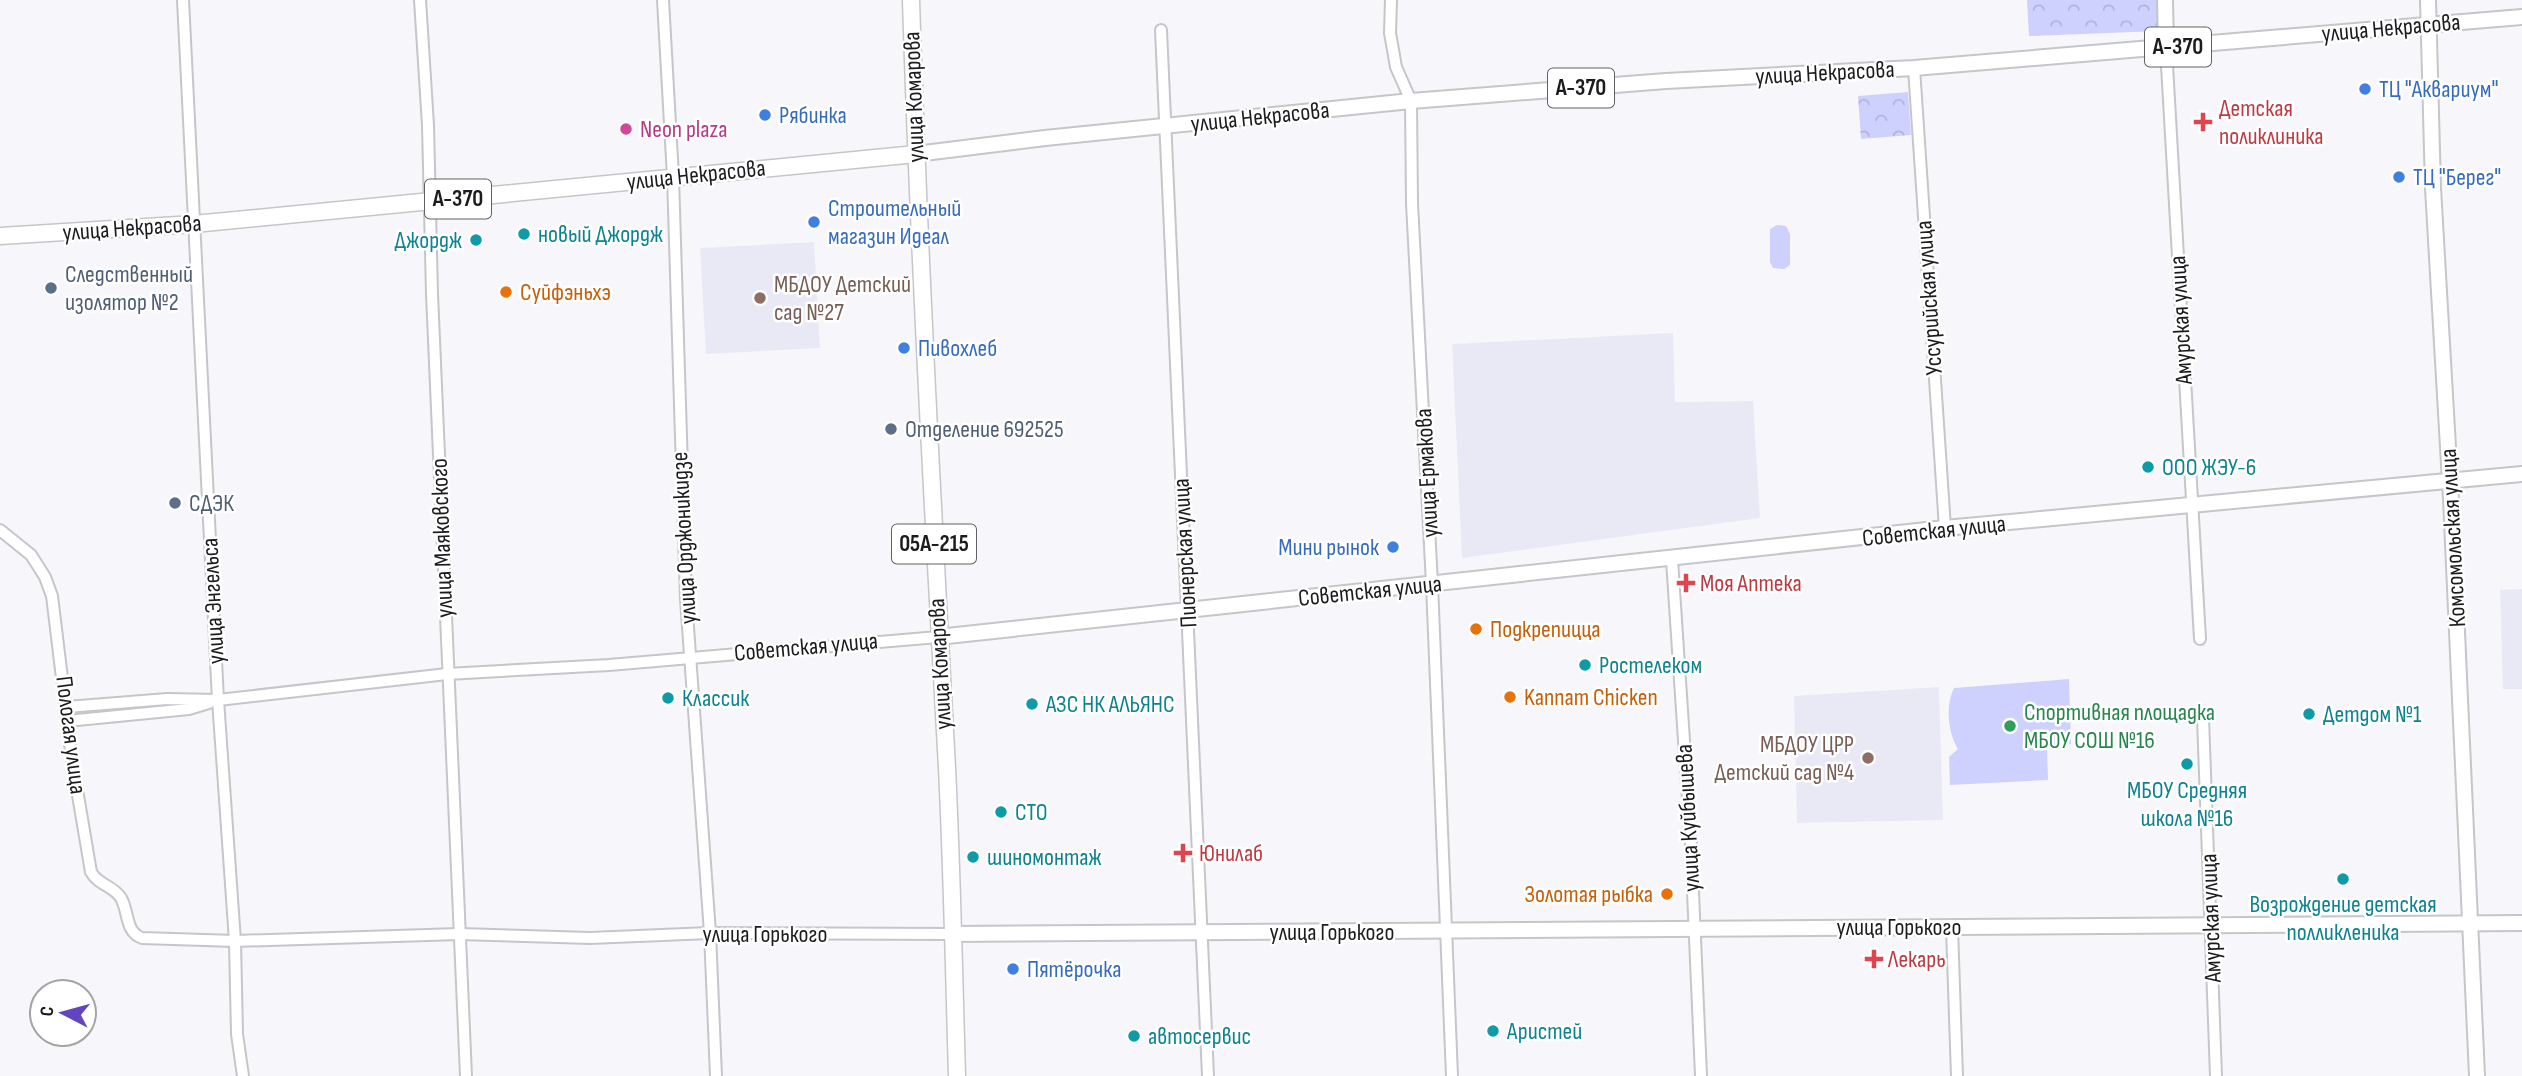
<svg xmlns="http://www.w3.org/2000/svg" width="2522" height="1076" font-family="'Sofia Sans Condensed',sans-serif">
  <defs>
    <pattern id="park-crowns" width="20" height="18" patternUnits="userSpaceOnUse" patternTransform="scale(1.75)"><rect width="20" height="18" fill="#ced1fe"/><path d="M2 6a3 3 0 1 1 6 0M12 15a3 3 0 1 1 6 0" fill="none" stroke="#b0b3d9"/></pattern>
  </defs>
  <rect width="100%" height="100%" fill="#f7f7fb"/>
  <!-- built -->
  <g fill="#e8e9f5">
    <path d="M814 242 820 348 706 354 700 248Z"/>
    <path d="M1673 333 1675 402 1753 401 1760 518 1462 558 1452 344Z"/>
    <path d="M2522 589V689H2503L2500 590Z"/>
    <path d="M1939 687 1943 820 1797 823 1794 696Z"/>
  </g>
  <!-- park -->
  <g fill="url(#park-crowns)">
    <path d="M2027 0H2158L2159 31 2029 36Z"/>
    <path d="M1908 92 1911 135 1861 139 1858 96Z"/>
  </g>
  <!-- garden -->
  <g fill="#ced1fe">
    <path d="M1777 225 1786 226 1790 234V265L1784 269 1773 268 1770 262V229Z"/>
    <path d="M2069 679 2071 744 2047 747 2048 780 1950 785 1949 757 1958 749C1948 733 1945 706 1954 688Z"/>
  </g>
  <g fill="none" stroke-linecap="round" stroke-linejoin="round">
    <defs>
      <g id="minor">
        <path d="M183 0 218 700 235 941 237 1034 243 1076"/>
        <path d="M420 0 428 125 432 294 466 1076"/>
        <path d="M663 0 673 177 686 599 710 933 716 1076"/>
        <path d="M1391 0 1390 33 1396 67 1411 101 1412 203 1432 584 1452 1076"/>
        <path d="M1161 30 1208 1076"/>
        <path d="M2166 48 2200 639"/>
        <path d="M1914 68 1945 528"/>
        <path d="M0 530 31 555 45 577 52 596 72 760 91 872C98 885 114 886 121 898 129 912 125 932 142 938L235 941 459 934 590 938 710 933 952 934"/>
        <path d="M1672 560 1691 846 1701 1076"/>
        <path d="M67 707 167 699 218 700 447 674 609 665 938 637"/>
        <path d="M2203 718 2216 1076"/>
        <path d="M67 721 189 709 209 703"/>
        <path d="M1952 928 1957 1076"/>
      </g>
      <g id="major">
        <path d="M2165 0 2166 48"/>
        <path d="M2428 0 2433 188 2451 499 2477 1076"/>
        <path d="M916 154 1045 138 1411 101 1666 81 1914 68 2522 17"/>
        <path d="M938 637 1945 528 2522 474"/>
        <path d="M952 934 2522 923"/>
      </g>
      <g id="highway">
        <path d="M911 0C919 256 933 512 947 768 952 870 954 973 957 1076"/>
        <path d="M0 236 194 224 916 154"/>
      </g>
    </defs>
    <!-- minor casing -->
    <use href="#minor" stroke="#c5c6ca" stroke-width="14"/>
    <!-- major casing -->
    <use href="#major" stroke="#c5c6ca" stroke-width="18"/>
    <!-- highway casing -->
    <use href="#highway" stroke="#c5c6ca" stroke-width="19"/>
    <!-- minor -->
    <use href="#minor" stroke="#fff" stroke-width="10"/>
    <!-- major -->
    <use href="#major" stroke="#fff" stroke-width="14"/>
    <!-- highway -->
    <use href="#highway" stroke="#fff" stroke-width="16"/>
  </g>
  <!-- markers -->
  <g fill="#3f7fe0" stroke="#fff" stroke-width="2.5">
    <circle cx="2365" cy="89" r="7"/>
    <circle cx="765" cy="115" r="7"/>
    <circle cx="2399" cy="177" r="7"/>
    <circle cx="814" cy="222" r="7"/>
    <circle cx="904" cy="348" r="7"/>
    <circle cx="1393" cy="547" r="7"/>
    <circle cx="1013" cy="969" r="7"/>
  </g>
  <g fill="#e0444e" stroke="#fff" stroke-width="2.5">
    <path d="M2199.5 111.5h7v7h7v7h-7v7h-7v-7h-7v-7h7z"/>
    <path d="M1682.5 572.5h7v7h7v7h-7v7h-7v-7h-7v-7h7z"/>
    <path d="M1179.5 842.5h7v7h7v7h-7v7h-7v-7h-7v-7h7z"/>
    <path d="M1870.5 948.5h7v7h7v7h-7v7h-7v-7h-7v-7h7z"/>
  </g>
  <circle fill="#d1479c" stroke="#fff" stroke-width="2.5" cx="626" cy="129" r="7"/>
  <g fill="#0f9aa8" stroke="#fff" stroke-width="2.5">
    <circle cx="524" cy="234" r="7"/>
    <circle cx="476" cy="240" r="7"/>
    <circle cx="2148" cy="467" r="7"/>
    <circle cx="1585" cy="665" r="7"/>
    <circle cx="668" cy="698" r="7"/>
    <circle cx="1032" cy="704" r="7"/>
    <circle cx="2309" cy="714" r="7"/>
    <circle cx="2187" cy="764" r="7"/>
    <circle cx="1001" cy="812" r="7"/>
    <circle cx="973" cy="857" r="7"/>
    <circle cx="2343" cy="879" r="7"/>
    <circle cx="1493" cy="1031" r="7"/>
    <circle cx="1134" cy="1036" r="7"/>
  </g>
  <g fill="#5c6f8a" stroke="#fff" stroke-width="2.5">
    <circle cx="51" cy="288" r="7"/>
    <circle cx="891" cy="429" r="7"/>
    <circle cx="175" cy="503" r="7"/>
  </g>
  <g fill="#e8710a" stroke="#fff" stroke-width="2.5">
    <circle cx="506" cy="292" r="7"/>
    <circle cx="1476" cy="629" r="7"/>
    <circle cx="1510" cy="697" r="7"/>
    <circle cx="1667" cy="894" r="7"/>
  </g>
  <g fill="#8d6e63" stroke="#fff" stroke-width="2.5">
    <circle cx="760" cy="298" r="7"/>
    <circle cx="1868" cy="758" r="7"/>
  </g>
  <circle fill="#2e9e5b" stroke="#fff" stroke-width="2.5" cx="2010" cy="726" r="7"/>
  <g text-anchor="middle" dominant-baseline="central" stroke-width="5" stroke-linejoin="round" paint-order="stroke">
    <!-- shield labels -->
    <g fill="#fff" stroke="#5f6061" stroke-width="2">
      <rect x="2145" y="27.5" width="66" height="39" rx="5"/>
      <rect x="1548" y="68.5" width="66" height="39" rx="5"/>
      <rect x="425" y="179.5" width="66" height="39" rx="5"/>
      <rect x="892" y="524.5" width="84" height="39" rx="5"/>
    </g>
    <g font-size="23" font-weight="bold" fill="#1b1c1d">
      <text x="2178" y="47">А-370</text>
      <text x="1581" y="88">А-370</text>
      <text x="458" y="199">А-370</text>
      <text x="934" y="544">05А-215</text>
    </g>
    <!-- street labels -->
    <g font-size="24" fill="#1b1c1d" stroke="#fff">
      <text transform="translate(2391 28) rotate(-5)">улица Некрасова</text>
      <text transform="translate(1825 73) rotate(-3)">улица Некрасова</text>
      <text transform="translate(914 97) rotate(-92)">улица Комарова</text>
      <text transform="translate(1260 117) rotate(-6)">улица Некрасова</text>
      <text transform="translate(696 175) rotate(-6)">улица Некрасова</text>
      <text transform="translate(132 228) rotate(-4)">улица Некрасова</text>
      <text transform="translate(1929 298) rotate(-94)">Уссурийская улица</text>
      <text transform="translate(2181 320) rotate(-93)">Амурская улица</text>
      <text transform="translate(1427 473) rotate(-93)">улица Ермакова</text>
      <text transform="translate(1934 531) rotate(-6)">Советская улица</text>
      <text transform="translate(442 538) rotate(-92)">улица Маяковского</text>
      <text transform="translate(684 538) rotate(-93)">улица Орджоникидзе</text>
      <text transform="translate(2453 538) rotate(-93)">Комсомольская улица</text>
      <text transform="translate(1185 553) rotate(-93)">Пионерская улица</text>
      <text transform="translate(1370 591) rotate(-6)">Советская улица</text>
      <text transform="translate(213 601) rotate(-93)">улица Энгельса</text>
      <text transform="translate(806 647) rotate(-5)">Советская улица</text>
      <text transform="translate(940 664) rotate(-93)">улица Комарова</text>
      <text transform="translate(71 735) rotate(83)">Пологая улица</text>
      <text transform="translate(1688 818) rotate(-93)">улица Куйбышева</text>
      <text transform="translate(2211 918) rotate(-92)">Амурская улица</text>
      <text x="1899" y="927">улица Горького</text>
      <text x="1332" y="932">улица Горького</text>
      <text x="765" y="934">улица Горького</text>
    </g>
    <!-- shop labels -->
    <g font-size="24" fill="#366cbe" stroke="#fff" text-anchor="start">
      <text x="2379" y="89">ТЦ "Аквариум"</text>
      <text x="779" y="115">Рябинка</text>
      <text x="2413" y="177">ТЦ "Берег"</text>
      <text x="828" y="208">Строительный<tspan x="828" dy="28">магазин Идеал</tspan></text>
      <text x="918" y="348">Пивохлеб</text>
      <text x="1379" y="547" text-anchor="end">Мини рынок</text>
      <text x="1027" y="969">Пятёрочка</text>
    </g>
    <!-- health labels -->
    <g font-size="24" fill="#be3a42" stroke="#fff" text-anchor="start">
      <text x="2219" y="108">Детская<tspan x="2219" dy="28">поликлиника</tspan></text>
      <text x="1700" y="583">Моя Аптека</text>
      <text x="1199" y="853">Юнилаб</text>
      <text x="1888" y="959">Лекарь</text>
    </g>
    <!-- hotel labels -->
    <g font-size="24" fill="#b23c85" stroke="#fff" text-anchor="start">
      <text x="640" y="129">Neon plaza</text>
    </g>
    <!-- culture labels -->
    <g font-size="24" fill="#0d838f" stroke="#fff" text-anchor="start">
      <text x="538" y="234">новый Джордж</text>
      <text x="462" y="240" text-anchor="end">Джордж</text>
      <text x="2162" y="467">ООО ЖЭУ-6</text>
      <text x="1599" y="665">Ростелеком</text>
      <text x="682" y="698">Классик</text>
      <text x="1046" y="704">АЗС НК АЛЬЯНС</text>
      <text x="2323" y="714">Детдом №1</text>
      <text x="2187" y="790" text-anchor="middle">МБОУ Средняя<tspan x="2187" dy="28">школа №16</tspan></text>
      <text x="1015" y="812">СТО</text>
      <text x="987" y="857">шиномонтаж</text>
      <text x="2343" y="904" text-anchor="middle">Возрождение детская<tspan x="2343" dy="28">полликленика</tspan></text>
      <text x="1507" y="1031">Аристей</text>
      <text x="1148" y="1036">автосервис</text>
    </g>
    <!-- service labels -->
    <g font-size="24" fill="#4e5e75" stroke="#fff" text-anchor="start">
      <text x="65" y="274">Следственный<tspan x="65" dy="28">изолятор №2</tspan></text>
      <text x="905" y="429">Отделение 692525</text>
      <text x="189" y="503">СДЭК</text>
    </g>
    <!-- education labels -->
    <g font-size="24" fill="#785e54" stroke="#fff" text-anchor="start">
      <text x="774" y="284">МБДОУ Детский<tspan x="774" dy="28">сад №27</tspan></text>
      <text x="1854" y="744" text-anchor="end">МБДОУ ЦРР<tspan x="1854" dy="28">Детский сад №4</tspan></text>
    </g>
    <!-- food labels -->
    <g font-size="24" fill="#c56008" stroke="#fff" text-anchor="start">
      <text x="520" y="292">Суйфэньхэ</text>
      <text x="1490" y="629">Подкрепицца</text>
      <text x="1524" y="697">Kannam Chicken</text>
      <text x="1653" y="894" text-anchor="end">Золотая рыбка</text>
    </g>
    <!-- leisure labels -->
    <g font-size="24" fill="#27864d" stroke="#fff" text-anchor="start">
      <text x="2024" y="712">Спортивная площадка<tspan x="2024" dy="28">МБОУ СОШ №16</tspan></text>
    </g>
  </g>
  <!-- north arrow -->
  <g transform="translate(63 1013) rotate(276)"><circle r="33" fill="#ffffff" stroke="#a4a4a5" stroke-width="2"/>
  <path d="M0-5L12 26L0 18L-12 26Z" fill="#6146bf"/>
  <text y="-10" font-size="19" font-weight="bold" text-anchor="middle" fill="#1b1c1d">С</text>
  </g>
</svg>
